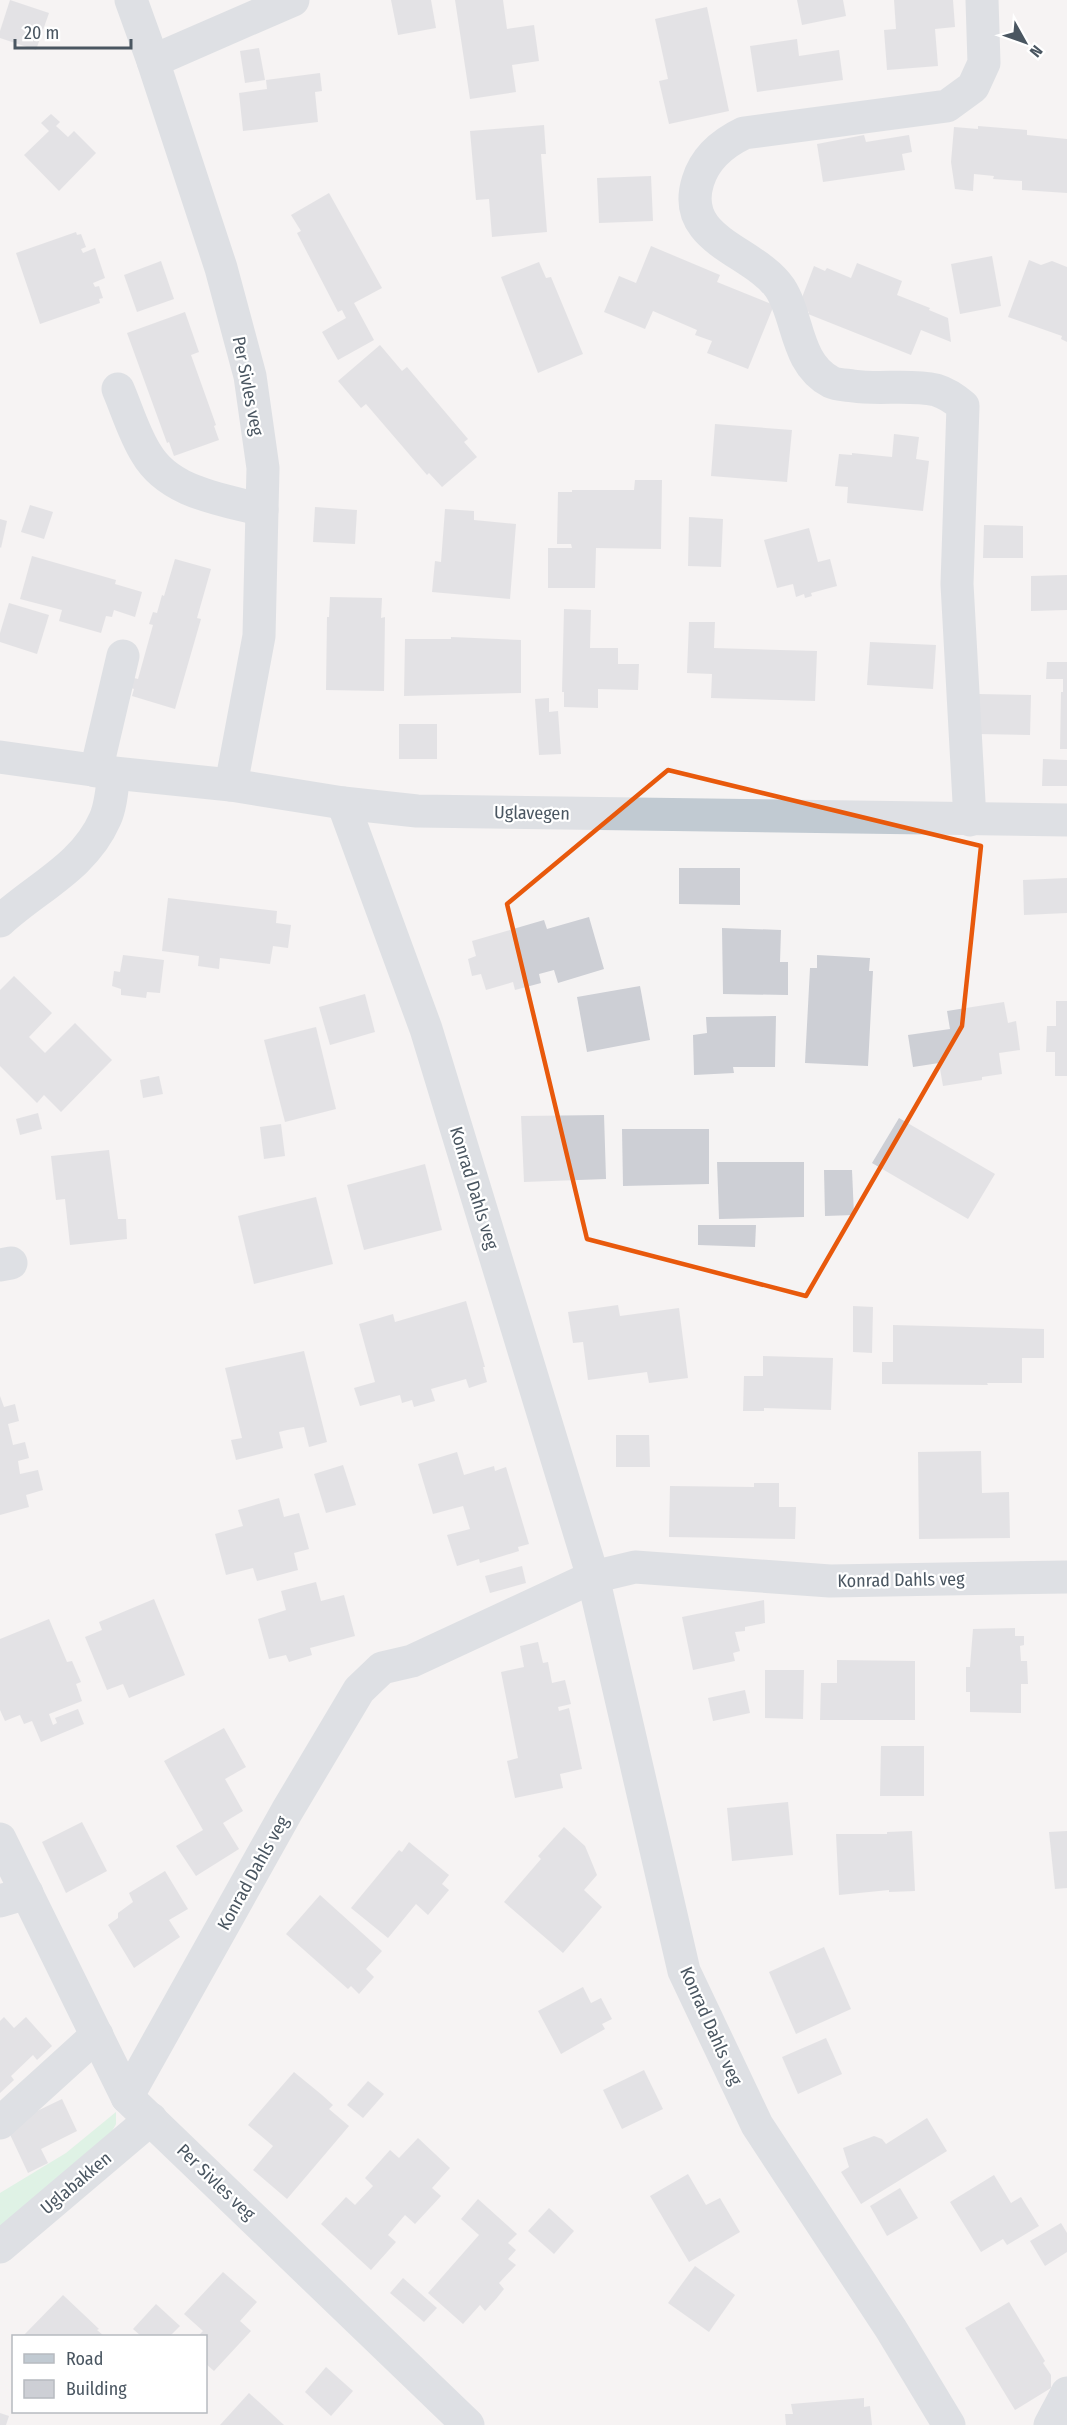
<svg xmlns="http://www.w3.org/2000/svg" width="1067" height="2425" font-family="'Fira Sans Condensed',sans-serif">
  <rect width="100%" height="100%" fill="#f5f3f3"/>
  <!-- green -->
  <path fill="#c3f1d5" d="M116 2112V2124L107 2140 0 2230V2193L66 2153Z"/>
  <!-- building -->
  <g fill="#cdcfd5">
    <path d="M10 0 49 13 36 50 0 38V31Z"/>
    <path d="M391 0H431L436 28 398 35Z"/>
    <path d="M455 0H503L507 29 534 25 539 61 512 65 516 92 470 99Z"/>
    <path d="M797 0H843L846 16 802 25Z"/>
    <path d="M894 0H953L955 27 935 29 938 66 887 70 884 30 896 29Z"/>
    <path d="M707 7 729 111 669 124 659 81 668 79 655 19Z"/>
    <path d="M797 39 799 56 839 50 843 80 757 92 750 46Z"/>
    <path d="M259 48 265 80 245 83 240 51Z"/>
    <path d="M320 73 322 91 315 92 318 122 243 131 239 93 267 89 266 80Z"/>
    <path d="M51 114 60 122 56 126 68 137 74 131 96 153 59 191 24 155 49 131 41 123Z"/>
    <path d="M544 125 546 154H541L547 232 492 237 489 199 476 200 470 131Z"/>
    <path d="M978 126 1027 130V135L1067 139V193L1022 190V181L993 179 994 176 974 174 973 191 955 189 951 162 954 127 978 129Z"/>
    <path d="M864 135 866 142 909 135 912 152 902 154 905 170 823 182 817 144Z"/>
    <path d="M651 176 653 221 599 223 597 178Z"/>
    <path d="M329 193 382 288 354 303 374 340 338 360 322 332 346 318 342 310 338 312 297 233 301 231 291 215Z"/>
    <path d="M76 232 77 235 81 234 86 247 81 249 83 253 95 248 105 278 93 283 95 287 99 286 103 298 99 299 100 303 40 324 16 253Z"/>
    <path d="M651 246 720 275 717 282 774 305 748 369 707 353 712 341 695 335 697 330 653 311 645 329 604 312 619 276 636 283Z"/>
    <path d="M992 256 1001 306 960 314 951 264Z"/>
    <path d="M1029 260 1041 265 1052 261 1067 267V342L1061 339 1062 336 1008 317Z"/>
    <path d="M161 261 174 299 137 312 124 275Z"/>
    <path d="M539 262 546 278 551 277 583 354 538 373 501 277Z"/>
    <path d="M857 263 902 281 897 295 930 308 929 310 948 318 951 342 921 330 911 355 808 314 809 312 798 308 814 266 825 271 827 268 851 278Z"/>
    <path d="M185 312 199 352 191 355 216 425 214 426 219 440 174 456 169 442 167 443 127 333Z"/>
    <path d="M380 345 402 371 407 367 468 439 464 442 477 457 442 487 429 473 427 475 366 404 361 408 338 381Z"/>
    <path d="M715 424 792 430 787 482 711 476Z"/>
    <path d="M894 434 919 437 916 459 929 461 923 511 847 503 848 487 835 486 839 454 852 455V453L892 457Z"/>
    <path d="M635 480H662L661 549 596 548 595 588H548V548H572L571 544H557L558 492H572V490H634Z"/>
    <path d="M30 505 53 512 44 539 21 532Z"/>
    <path d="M315 507 357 510 355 544 313 542Z"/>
    <path d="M445 509 474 511V520L516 524 510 599 432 592 435 561 441 562Z"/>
    <path d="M689 517 723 519 721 567 688 566Z"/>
    <path d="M0 519 7 521 1 548 0 547Z"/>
    <path d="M984 525 1023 526V558H983Z"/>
    <path d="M809 528 818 562 830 559 837 586 811 593 812 596 805 598 804 594 796 597 793 584 777 588 764 540Z"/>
    <path d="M32 556 116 580 115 584 142 592 135 617 114 610 112 617 106 616 101 633 59 621 62 610 20 599Z"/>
    <path d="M175 559 211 569 197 618 201 619 175 709 132 696 134 689 131 688 134 678 138 679 153 625 149 624 153 612 157 613 162 595 164 596Z"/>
    <path d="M1067 575V610L1031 611V576Z"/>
    <path d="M330 597 382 598 381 618 385 617 384 691 326 690 327 617H329Z"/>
    <path d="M9 603 49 615 37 654 0 642V633Z"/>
    <path d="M564 609 591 610 590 648H618V664H639L638 690 598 689V708L564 707V692H562Z"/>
    <path d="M689 622H715L714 648 817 651 815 701 711 698 712 674 687 673Z"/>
    <path d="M451 637 521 640V693L404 696 405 639H451Z"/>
    <path d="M870 642 936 645 933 689 867 685Z"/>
    <path d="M1047 662H1067V749H1060L1061 692H1063V679H1046Z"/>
    <path d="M979 694 1031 695 1030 735 978 734Z"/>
    <path d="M549 698V712L558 711 561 754 539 755 535 699Z"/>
    <rect x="399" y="724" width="38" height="35"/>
    <path d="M1043 759 1067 760V786H1042Z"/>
    <path d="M679 868H740V905L679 904Z"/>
    <path d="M1067 878V913L1024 915 1023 880Z"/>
    <path d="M168 898 277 911 276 923 291 925 288 948 273 946 270 964 220 958 219 969 198 966 199 956 162 951Z"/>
    <path d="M589 917 604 969 558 983 554 970 539 974 541 983 515 990 513 982 486 990 481 974 472 976 468 959 476 956 472 941 544 920 547 929Z"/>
    <path d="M722 928 781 930 780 962H788V995L723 994Z"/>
    <path d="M123 955 164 960 160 993 147 992 146 998 121 995V989L112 986 114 971 120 972Z"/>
    <path d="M817 955 870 958 869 971H873L868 1066 805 1063 810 968H817Z"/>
    <path d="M14 976 52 1013 29 1037 45 1053 75 1023 112 1060 61 1112 44 1095 37 1103 0 1066V990Z"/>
    <path d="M640 986 650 1040 587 1052 577 997Z"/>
    <path d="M365 994 375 1032 330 1045 319 1007Z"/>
    <path d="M1056 1001H1067V1076H1055V1052H1046L1047 1026H1056Z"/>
    <path d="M1004 1002 1008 1023 1016 1021 1020 1050 999 1053 1002 1074 982 1077V1080L943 1086 939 1063 913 1067 908 1035 950 1029 947 1011Z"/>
    <path d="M776 1016 775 1067H733L734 1073 694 1075 693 1035 707 1033 706 1017Z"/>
    <path d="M316 1027 336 1109 285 1122 264 1040Z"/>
    <path d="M159 1076 163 1094 143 1098 140 1080Z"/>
    <path d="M38 1113 42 1129 20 1135 16 1119Z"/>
    <path d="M604 1115 606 1179 524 1182 521 1116Z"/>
    <path d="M899 1118 995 1174 968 1219 872 1163Z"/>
    <path d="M281 1124 285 1156 264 1159 260 1127Z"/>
    <path d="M622 1129H709V1184L623 1186Z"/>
    <path d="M109 1150 118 1219H126L127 1239 70 1245 65 1199 56 1200 51 1156Z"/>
    <path d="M717 1162H804V1217L719 1219Z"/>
    <path d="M425 1164 442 1230 364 1250 347 1185Z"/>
    <path d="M824 1170H852L854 1215 825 1216Z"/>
    <path d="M316 1197 333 1264 254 1284 238 1216Z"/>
    <path d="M698 1225H756L755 1247 698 1245Z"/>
    <path d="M466 1301 485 1367H483L487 1382 469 1388 466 1379 431 1389 435 1401 414 1407 412 1400 402 1403 400 1395 360 1406 354 1388 375 1382 359 1324 393 1314 395 1322Z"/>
    <path d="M618 1305 620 1316 679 1308 688 1378 649 1383 647 1372 588 1380 583 1342 573 1343 568 1312Z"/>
    <path d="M853 1306 873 1307 872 1353 853 1352Z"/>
    <path d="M893 1325 1044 1329V1358H1022V1383H987L988 1385 882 1384V1362H893Z"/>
    <path d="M304 1351 327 1442 309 1447 304 1427 287 1430 279 1432 283 1448 236 1460 231 1440 242 1438 225 1368Z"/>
    <path d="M763 1356 833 1358 831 1410 764 1408V1411H743L744 1376H763Z"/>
    <path d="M0 1396 4 1407 15 1404 19 1421 8 1424 13 1445 25 1442 29 1458 18 1461 20 1474 38 1470 43 1490 26 1495 29 1507 0 1515Z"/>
    <path d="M616 1435H649L650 1467H616Z"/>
    <path d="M981 1451 982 1493 1009 1492 1010 1538 919 1539 918 1452Z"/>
    <path d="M457 1452 464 1475 494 1466 495 1471 506 1467 529 1544 518 1547 519 1551 480 1563 479 1559 457 1566 447 1535 470 1529 463 1506 433 1514 418 1464Z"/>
    <path d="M343 1465 356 1505 326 1513 314 1474Z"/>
    <path d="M754 1483H779V1507H796L795 1539 669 1537 670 1486 754 1487Z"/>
    <path d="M279 1498 284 1517 299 1513 309 1549 294 1553 298 1570 257 1581 253 1568 226 1575 215 1534 243 1526 238 1510Z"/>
    <path d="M522 1566 526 1583 490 1593 485 1576Z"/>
    <path d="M316 1582 321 1601 344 1595 355 1636 310 1648 312 1655 289 1662 286 1655 269 1659 258 1619 286 1610 281 1591Z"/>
    <path d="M154 1599 185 1675 129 1698 123 1684 107 1690 85 1637 102 1630 99 1622Z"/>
    <path d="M764 1600 765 1623 745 1627V1631L735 1632 740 1651 733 1653 735 1661 693 1670 682 1617Z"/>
    <path d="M49 1619 67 1662 72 1661 81 1682 76 1684 82 1701 49 1714 53 1725 57 1723 55 1718 78 1709 84 1724 41 1742 32 1721 24 1724 20 1715 5 1721 0 1710V1639Z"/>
    <path d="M1015 1628V1636H1024V1645L1020 1646 1021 1661H1027L1028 1684H1021V1713L970 1712V1692H966V1667H970L973 1629Z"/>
    <path d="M538 1642 543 1663 548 1662 552 1683 565 1680 571 1704 558 1707 559 1711 569 1708 582 1769 560 1774 563 1788 515 1798 507 1761 518 1758 501 1672 524 1667 520 1646Z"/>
    <path d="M837 1660 915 1661V1720H820L821 1683H837Z"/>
    <path d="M765 1670H804L803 1719 765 1718Z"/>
    <path d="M745 1690 750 1713 713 1721 708 1698Z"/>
    <path d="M224 1728 246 1767 225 1779 243 1811 223 1823 239 1849 196 1876 176 1846 203 1830 164 1761Z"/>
    <path d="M881 1746H924V1796H880Z"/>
    <path d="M788 1802 793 1855 732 1861 727 1808Z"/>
    <path d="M82 1822 107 1871 66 1893 42 1842Z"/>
    <path d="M564 1827 585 1846 597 1875 584 1890 602 1907 563 1953 504 1902 541 1859 538 1856Z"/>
    <path d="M912 1831 915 1891 889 1892V1890L839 1895 836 1834H887V1832Z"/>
    <path d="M1067 1831V1888L1055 1889 1049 1832Z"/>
    <path d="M409 1842 449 1875 442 1884 449 1890 428 1915 416 1904 388 1938 351 1908 399 1850 402 1852Z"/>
    <path d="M165 1871 188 1909 169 1920 180 1937 134 1968 108 1925 118 1918V1913L133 1902 129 1893Z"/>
    <path d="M320 1895 382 1951 366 1969 374 1977 359 1994 351 1986 348 1989 286 1934Z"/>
    <path d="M824 1947 851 2009 796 2034 769 1972Z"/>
    <path d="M583 1987 591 2003 601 1998 612 2019 602 2024 605 2029 561 2054 538 2011Z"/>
    <path d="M4 2017 14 2028 26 2017 52 2046 37 2060 33 2055 11 2076 14 2080 0 2093V2021Z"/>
    <path d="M826 2038 842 2074 798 2094 782 2057Z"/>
    <path d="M644 2070 663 2109 622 2129 603 2090Z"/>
    <path d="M294 2072 322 2095 333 2105 329 2109 349 2126 287 2199 253 2170 273 2146 248 2125Z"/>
    <path d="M368 2081 384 2094 363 2118 347 2105Z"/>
    <path d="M62 2099 77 2131 41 2149 48 2163 28 2173 6 2126Z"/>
    <path d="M927 2118 947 2151 861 2204 841 2172 849 2167 843 2148 874 2136 882 2139 886 2144Z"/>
    <path d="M418 2138 450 2168 432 2188 441 2196 415 2224 405 2215 388 2235 396 2242 371 2270 321 2224 346 2197 355 2205 373 2186 365 2178 390 2150 399 2158Z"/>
    <path d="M688 2174 706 2205 720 2198 740 2232 689 2262 650 2196Z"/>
    <path d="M994 2175 1011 2203 1021 2197 1039 2226 1007 2245 1003 2239 981 2252 950 2202Z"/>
    <path d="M900 2188 918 2218 887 2236 870 2206Z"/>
    <path d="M478 2199 517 2234 508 2243 516 2250 508 2259 516 2265 499 2283 504 2289 496 2299 485 2311 480 2305 463 2324 428 2293 479 2235 461 2219Z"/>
    <path d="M549 2208 574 2231 554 2254 528 2231Z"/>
    <path d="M1061 2223 1067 2233V2252L1045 2266 1030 2241Z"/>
    <path d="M695 2266 735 2295 709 2332 668 2303Z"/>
    <path d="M223 2272 257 2302 240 2321 251 2331 214 2371 206 2364V2336H198L203 2331 184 2314Z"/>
    <path d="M403 2278 437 2308 424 2322 390 2293Z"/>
    <path d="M63 2295 99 2329 97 2330 104 2336 24 2335Z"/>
    <path d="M1009 2302 1045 2361 1043 2363 1051 2375V2388L1015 2410 965 2328Z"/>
    <path d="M156 2304 180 2326 170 2336H141L133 2329Z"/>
    <path d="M326 2367 353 2391 331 2416 305 2392Z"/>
    <path d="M249 2393 284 2425H220Z"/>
    <path d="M864 2398V2407L870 2406 872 2425H786L785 2414H793L791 2404Z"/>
    <path d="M0 2413 9 2416 6 2425H0Z"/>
  </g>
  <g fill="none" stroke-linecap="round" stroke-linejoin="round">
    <!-- minor -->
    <g stroke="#c1cad2" stroke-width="33">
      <path d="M131 0 153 61 221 268 250 376 263 468 259 636 231 785"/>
      <path d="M153 61 293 0"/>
      <path d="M118 389C127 410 134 434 146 453 169 493 221 499 262 510"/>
      <path d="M0 757 114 773 231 785 343 803 417 811 1067 820"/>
      <path d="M96 771 123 656"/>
      <path d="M343 803 426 1029 593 1577 684 1971 757 2125 891 2329 949 2425"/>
      <path d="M970 820 957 584 963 406C955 399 946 393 936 390 909 384 880 390 853 386 847 385 837 385 831 382 795 363 799 317 780 288 754 250 679 241 698 181 705 158 723 143 744 133L947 106 973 87 984 63 982 0"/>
      <path d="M0 921C37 887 84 867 105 819 111 806 112 788 114 773"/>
      <path d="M0 1265 11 1263"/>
      <path d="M0 1839 127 2097 468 2425"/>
      <path d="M0 1901 27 1893"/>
      <path d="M127 2097 287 1811 359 1690 382 1668 412 1661 593 1577 635 1567 830 1581 1067 1577"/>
      <path d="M0 2123 97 2035"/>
      <path d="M0 2247 151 2119"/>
      <path d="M1050 2425 1067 2393"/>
    </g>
  </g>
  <!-- marked area -->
  <path d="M0 0H1067V2425H0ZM668 770 981 846 962 1026 806 1296 587 1239 507 904Z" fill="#f5f3f3" fill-opacity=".55" fill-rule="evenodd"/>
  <path fill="none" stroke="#e8590c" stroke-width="4.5" stroke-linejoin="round" d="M668 770 981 846 962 1026 806 1296 587 1239 507 904Z"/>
  <g text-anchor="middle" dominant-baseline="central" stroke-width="4.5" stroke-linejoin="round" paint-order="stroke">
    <!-- street labels -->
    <g font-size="18" fill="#4a5661" stroke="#fff">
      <text transform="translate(248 386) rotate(79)">Per Sivles veg</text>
      <text transform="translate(532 813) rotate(1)">Uglavegen</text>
      <text transform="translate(474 1188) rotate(73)">Konrad Dahls veg</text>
      <text transform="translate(901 1580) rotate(-1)">Konrad Dahls veg</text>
      <text transform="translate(253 1873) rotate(-61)">Konrad Dahls veg</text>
      <text transform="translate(711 2026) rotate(66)">Konrad Dahls veg</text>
      <text transform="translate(216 2182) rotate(44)">Per Sivles veg</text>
      <text transform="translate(76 2183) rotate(-40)">Uglabakken</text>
    </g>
  </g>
  <!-- legend -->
  <rect x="12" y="2335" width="195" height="78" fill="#ffffff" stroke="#b7bbc0" stroke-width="1.5"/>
  <rect x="24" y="2354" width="30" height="9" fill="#c1cad2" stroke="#b7bbc0" stroke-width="1.5"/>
  <text x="66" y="2365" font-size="18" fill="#4a5661">Road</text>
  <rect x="24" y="2380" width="30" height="18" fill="#cdcfd5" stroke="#b7bbc0" stroke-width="1.5"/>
  <text x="66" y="2395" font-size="18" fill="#4a5661">Building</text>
  <!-- north arrow -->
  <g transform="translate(1025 42) rotate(130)" stroke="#ffffff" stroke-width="4.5" paint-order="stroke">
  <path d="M0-4.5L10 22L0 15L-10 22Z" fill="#4a5661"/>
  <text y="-9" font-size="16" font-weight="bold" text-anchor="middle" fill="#4a5661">N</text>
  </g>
  <!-- scale -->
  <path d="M15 39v9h116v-9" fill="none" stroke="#4a5661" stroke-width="3"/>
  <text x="24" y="39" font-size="18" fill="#4a5661" stroke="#ffffff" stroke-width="4.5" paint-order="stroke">20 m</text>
</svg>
